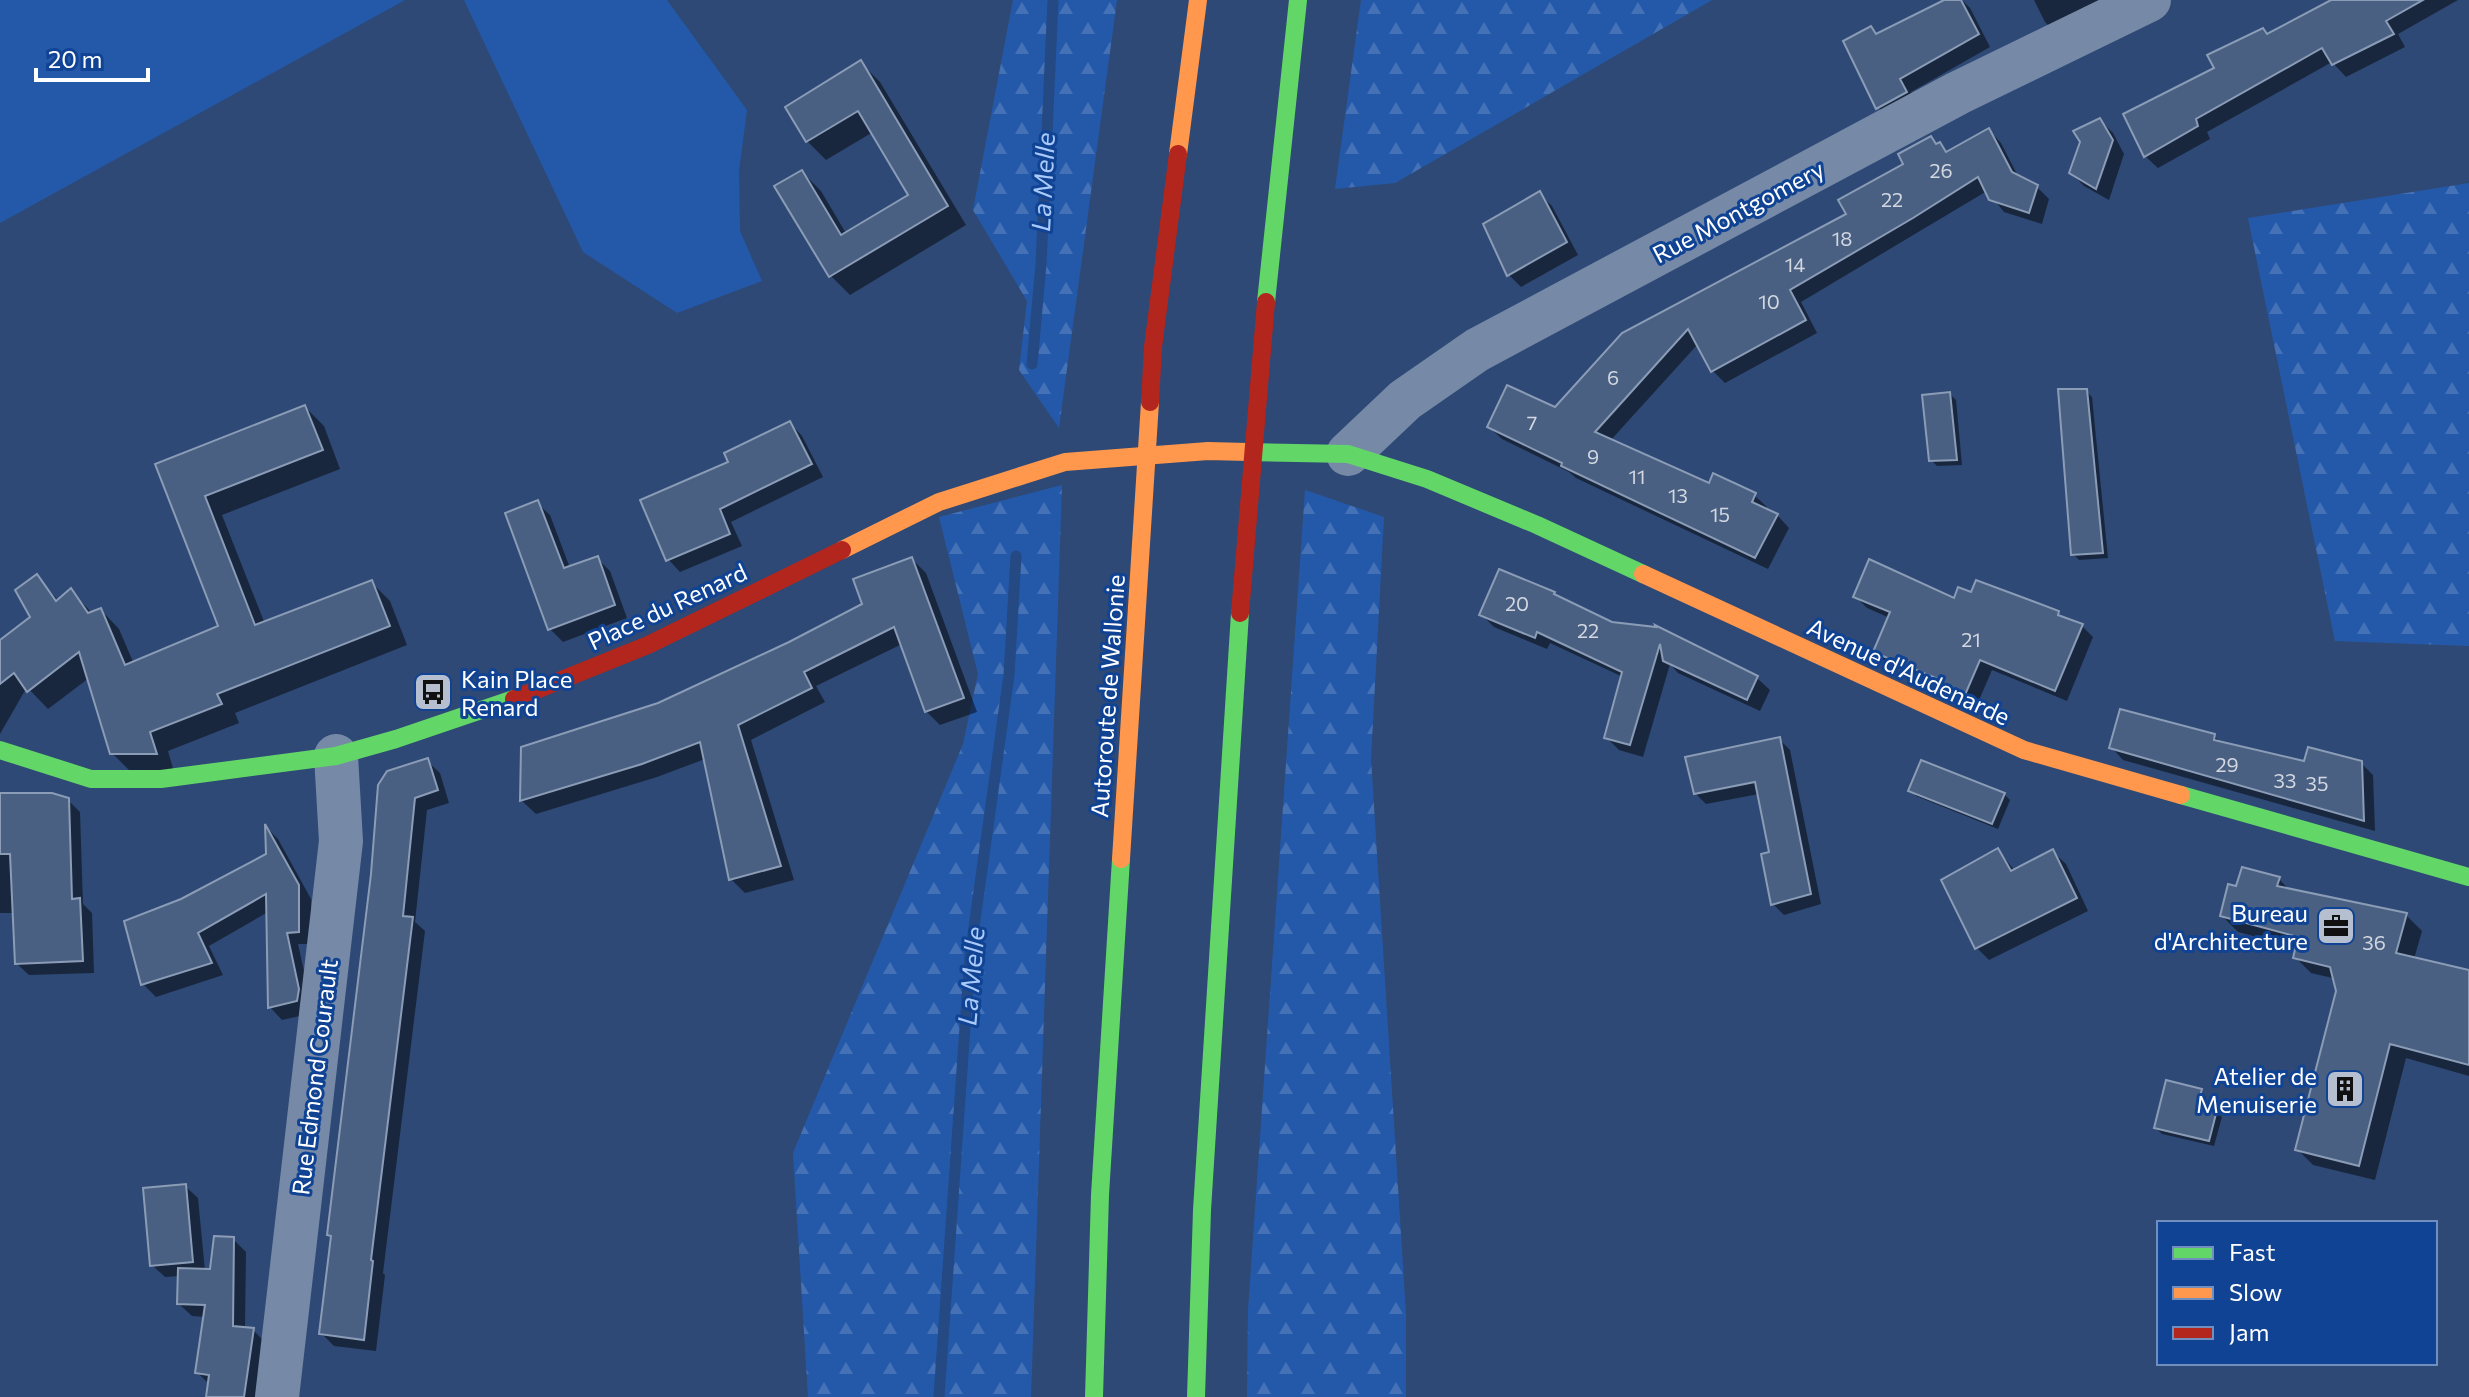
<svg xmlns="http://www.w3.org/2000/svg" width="2469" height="1397" font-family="Commissioner,sans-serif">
  <defs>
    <pattern id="forest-firs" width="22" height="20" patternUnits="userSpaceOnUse" patternTransform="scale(2)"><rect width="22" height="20" fill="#2459aa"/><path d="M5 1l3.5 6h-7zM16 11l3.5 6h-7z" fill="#4572b7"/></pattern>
  </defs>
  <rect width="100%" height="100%" fill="#2e4975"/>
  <!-- green -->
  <g fill="#2459aa">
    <path d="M0 0H405L0 223Z"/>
    <path d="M464 0H667L747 110 739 171 740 231 762 281 677 313 583 252Z"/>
  </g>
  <!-- forest -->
  <g fill="url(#forest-firs)">
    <path d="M1013 0H1117L1059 428 1019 370 1027 301 973 210Z"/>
    <path d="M1361 0H1712L1395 183 1335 189Z"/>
    <path d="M2469 183V646L2335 641 2248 218Z"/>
    <path d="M1062 485 1031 1397H808L793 1153 963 744 978 674 939 517Z"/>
    <path d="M1305 490 1384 517 1371 759 1406 1314V1397H1247L1248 1310Z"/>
  </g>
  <!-- shadow -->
  <g fill="#0007">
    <path d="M1948 0H1962L1970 8 1990 47 1911 92 1918 105 1890 120 1878 107 1871 29 1878 36Z"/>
    <path d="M2034 0H2110L2058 35 2045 22Z"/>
    <path d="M2336 0H2458L2398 34 2405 47 2346 77 2332 62 2207 132 2210 139 2158 168 2145 156 2216 69 2268 35Z"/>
    <path d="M861 63 880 82 966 225 850 295 831 276 777 187 802 172 821 191 847 235 911 196 873 132 826 160 807 141Z"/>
    <path d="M2100 120 2113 133 2124 154 2109 200 2084 186 2071 173Z"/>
    <path d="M1989 130 2001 143 2019 178 2036 186 2049 199 2042 224 2004 212 1987 191 1801 302 1817 333 1725 383 1712 370 1698 344 1610 441 1710 486 1754 495 1767 507 1766 510 1777 515 1789 528 1768 569 1576 478 1569 472 1502 439 1489 427 1555 410 1849 215 1930 138 1948 153Z"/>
    <path d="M1539 194 1552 206 1578 255 1521 287 1509 275 1486 225Z"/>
    <path d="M2086 391 2092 397 2108 558 2079 560 2073 554Z"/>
    <path d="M1950 394 1956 400 1962 465 1937 466 1931 460Z"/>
    <path d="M305 407 324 426 340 469 222 515 265 624 371 582 390 601 407 645 235 713 239 723 168 751 174 772H131L112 753 89 678 48 709 27 687 0 734V642L33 617 36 577 59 601 71 591 93 614 101 610 119 629 134 664 221 627 158 465Z"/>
    <path d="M790 423 802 436 823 477 731 522 742 546 680 572 668 559 731 463Z"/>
    <path d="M537 503 550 515 570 568 597 558 610 571 627 618 563 642 550 629Z"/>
    <path d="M912 559 926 573 977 712 940 725 926 711 902 644 816 686 825 702 751 740 794 880 745 893 731 879 705 759 657 777 536 814 522 801 523 749 659 705 790 644 865 605Z"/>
    <path d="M1554 593 1559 598 1612 624 1658 628 1757 678 1770 690 1760 711 1678 673 1670 664 1643 757 1619 750 1606 737 1623 677 1550 643 1547 649 1494 627 1481 614Z"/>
    <path d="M1972 595 2058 613 2065 620 2082 626 2093 637 2067 701 1992 670 1977 705 1949 693 1943 687 1887 663 1876 652 1890 618 1867 608 1856 597 1955 601Z"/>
    <path d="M2214 736 2222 744 2305 764 2361 763 2373 775 2375 831 2123 760 2112 748Z"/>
    <path d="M1779 739 1790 750 1821 904 1784 915 1773 904 1772 854 1759 794 1706 804 1695 793Z"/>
    <path d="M427 761 440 773 449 803 427 810 415 922 425 931 383 1273 385 1275 376 1351 334 1346 322 1334 333 1238 329 1234 373 875Z"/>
    <path d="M1911 790 2004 794 2010 800 1998 829 1916 796Z"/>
    <path d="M0 795 68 800 80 812 83 904 92 913 94 973 29 975 16 963 14 913H0Z"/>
    <path d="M267 828 278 839 311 899V944H298L311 1003 309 1014 282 1020 270 1007 268 912 209 946 223 975 156 997 143 984 182 901 268 855Z"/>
    <path d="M1998 850 2015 871 2053 852 2066 864 2088 911 1989 960 1977 948Z"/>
    <path d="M2279 879 2290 891 2406 915 2422 931 2414 959 2469 972V1076L2406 1058 2375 1180 2313 1165 2297 1149 2341 980 2311 973 2295 957 2298 948 2238 932 2222 916 2237 889Z"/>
    <path d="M2201 1091 2206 1097 2203 1108 2216 1112 2222 1117 2214 1146 2162 1134 2156 1128Z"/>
    <path d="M185 1186 198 1198 205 1271H212L233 1239 246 1252 245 1329 253 1330 266 1343 259 1397H208L210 1385 197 1372 205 1317 192 1316 179 1304 180 1276 165 1277 152 1265Z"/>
  </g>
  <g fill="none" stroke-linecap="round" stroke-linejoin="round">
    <!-- stream -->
    <g stroke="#244983" stroke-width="11">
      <path d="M1032 364 1041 264 1053 0"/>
      <path d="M939 1397 970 956 1009 675 1016 556"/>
    </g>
  </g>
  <!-- building -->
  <g fill="#4a6083" stroke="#8b9cb6" stroke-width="2">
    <path d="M1944 0H1961L1979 34 1900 79 1907 92 1876 109 1843 41 1871 26 1876 34Z"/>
    <path d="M2331 0H2423L2386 21 2394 34 2332 65 2322 48 2196 119 2198 126 2144 157 2123 114 2214 68 2207 55 2263 28 2267 34Z"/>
    <path d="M861 60 948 206 829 277 774 186 802 170 841 235 908 195 858 111 806 142 785 107Z"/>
    <path d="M2100 118 2113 140 2096 189 2069 173 2080 142 2073 131Z"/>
    <path d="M1989 128 2012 172 2038 185 2029 213 1989 200 1978 177 1913 218 1790 290 1806 320 1711 372 1688 329 1595 432 1709 483 1713 473 1756 493 1752 502 1778 514 1755 558 1561 466 1562 463 1487 427 1507 385 1555 407 1622 333 1846 214 1838 200 1903 164 1898 154 1931 136 1936 144 1940 142 1946 152Z"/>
    <path d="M1540 191 1567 242 1507 276 1483 224Z"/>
    <path d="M2058 389H2087L2103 553 2071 555Z"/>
    <path d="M1950 392 1957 460 1929 461 1922 395Z"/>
    <path d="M305 405 323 450 205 496 255 625 372 580 390 626 217 694 222 704 150 732 157 754H110L79 652 27 692 14 673 0 684V640L30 617 15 590 37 574 56 601 71 588 88 613 101 608 125 665 218 626 155 464Z"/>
    <path d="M790 421 812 464 720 509 730 534 666 561 640 500 728 462 724 453Z"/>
    <path d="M538 500 564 568 598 556 615 605 548 630 505 513Z"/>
    <path d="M912 557 964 698 925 712 894 627 804 672 812 688 738 725 781 866 729 880 700 742 642 764 520 801 521 747 658 703 789 642 862 604 853 579Z"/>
    <path d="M1869 559 1954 598 1958 587 1971 592 1976 580 2059 611 2058 615 2083 624 2055 691 1980 660 1965 695 1935 681 1936 678 1873 652 1890 612 1853 597Z"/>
    <path d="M1499 569 1555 592 1554 594 1612 622 1656 627 1655 625 1758 676 1747 700 1663 661 1660 644 1630 745 1604 738 1622 672 1537 632 1535 638 1479 615Z"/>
    <path d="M2120 709 2215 734 2214 740 2304 761 2308 747 2362 761 2364 821 2109 748Z"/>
    <path d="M1780 737 1811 894 1771 905 1761 854 1769 852 1755 782 1694 794 1685 757Z"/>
    <path d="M428 758 438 790 415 798 403 916 413 917 371 1260 373 1261 364 1340 319 1334 331 1236 327 1235 371 874 378 785 387 771Z"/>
    <path d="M1921 760 2005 793 1992 824 1908 791Z"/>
    <path d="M0 793H52L69 798 72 899 80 898 83 961 15 964 10 854H0Z"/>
    <path d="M265 824 299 885V932L287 933 299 989 297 1001 268 1008 266 894 198 933 212 963 141 985 124 921 181 899 266 854Z"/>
    <path d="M1998 848 2011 871 2053 849 2077 898 1975 949 1941 880Z"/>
    <path d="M2242 867 2280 877 2277 886 2407 913 2396 953 2469 970V1065L2390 1044 2359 1166 2295 1150 2336 991 2330 967 2293 958 2298 937 2220 916 2228 884 2236 886Z"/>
    <path d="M2166 1080 2202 1089 2198 1104 2217 1110 2209 1141 2154 1128Z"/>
    <path d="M186 1184 193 1262 150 1266 143 1188Z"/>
    <path d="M214 1236 234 1237 233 1326 254 1328 244 1397H206L209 1375 195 1373 205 1305 177 1304 178 1268 210 1269Z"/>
  </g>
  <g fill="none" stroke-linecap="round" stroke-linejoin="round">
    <!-- street -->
    <g stroke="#768aa8" stroke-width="44">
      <path d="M1348 454 1405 400 1477 350 1958 93 2149 0"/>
      <path d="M277 1397 341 841 336 756"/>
    </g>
    <!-- fast -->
    <g stroke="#63d668" stroke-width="18">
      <path d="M1266 302 1298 0"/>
      <path d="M1248 452 1348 454 1427 479 1537 525 1643 574"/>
      <path d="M0 750 91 779H161L336 756 396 739 514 699"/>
      <path d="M2181 795 2469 877"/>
      <path d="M1094 1397 1100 1195 1121 859"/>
      <path d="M1196 1397 1202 1210 1240 613"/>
    </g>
    <!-- slow -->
    <g stroke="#ff974d" stroke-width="18">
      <path d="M1178 154 1198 0"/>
      <path d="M842 550 939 502 1065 462 1208 451 1248 452"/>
      <path d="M1643 574 2024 750 2181 795"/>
      <path d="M1121 859 1150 402"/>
    </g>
    <!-- jam -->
    <g stroke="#b3261e" stroke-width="18">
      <path d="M1150 402 1153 347 1178 154"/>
      <path d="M1240 613 1266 302"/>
      <path d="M514 699 648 645 842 550"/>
    </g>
  </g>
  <!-- icons -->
  <defs>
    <symbol id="bus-square" viewBox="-11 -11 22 22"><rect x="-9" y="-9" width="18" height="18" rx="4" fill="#b6bfcf" stroke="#104393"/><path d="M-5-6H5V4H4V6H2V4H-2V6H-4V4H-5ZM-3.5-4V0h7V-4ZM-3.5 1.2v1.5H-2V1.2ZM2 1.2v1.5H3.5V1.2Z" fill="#111"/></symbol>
    <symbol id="office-square" viewBox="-11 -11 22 22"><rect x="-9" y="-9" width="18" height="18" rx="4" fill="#b6bfcf" stroke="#104393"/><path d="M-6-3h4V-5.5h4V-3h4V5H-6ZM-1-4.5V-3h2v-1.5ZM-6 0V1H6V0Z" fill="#111"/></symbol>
    <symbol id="building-square" viewBox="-11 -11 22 22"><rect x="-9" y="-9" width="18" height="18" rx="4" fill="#b6bfcf" stroke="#104393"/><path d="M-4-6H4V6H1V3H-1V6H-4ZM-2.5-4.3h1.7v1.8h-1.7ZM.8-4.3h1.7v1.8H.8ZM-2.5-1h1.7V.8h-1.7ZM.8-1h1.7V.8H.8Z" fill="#111"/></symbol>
  </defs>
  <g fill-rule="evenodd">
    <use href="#bus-square" x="411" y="670" width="44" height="44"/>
    <use href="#office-square" x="2314" y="904" width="44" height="44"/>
    <use href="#building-square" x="2323" y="1067" width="44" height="44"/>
  </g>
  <g text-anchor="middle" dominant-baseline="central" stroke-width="6" stroke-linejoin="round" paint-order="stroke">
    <!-- number labels -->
    <g font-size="20" fill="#d2d7e0">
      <text x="1941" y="170">26</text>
      <text x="1892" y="199">22</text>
      <text x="1842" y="238">18</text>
      <text x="1795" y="264">14</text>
      <text x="1769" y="301">10</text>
      <text x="1613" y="377">6</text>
      <text x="1532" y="422">7</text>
      <text x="1593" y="456">9</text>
      <text x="1637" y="476">11</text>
      <text x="1678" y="495">13</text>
      <text x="1720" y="514">15</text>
      <text x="1517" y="603">20</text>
      <text x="1588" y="630">22</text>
      <text x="1971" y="639">21</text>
      <text x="2227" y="764">29</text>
      <text x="2285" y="780">33</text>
      <text x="2317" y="783">35</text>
      <text x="2374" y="942">36</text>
    </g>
    <!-- street labels -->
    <g font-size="24" fill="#fff" stroke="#104393">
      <text transform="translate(1738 211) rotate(-28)">Rue Montgomery</text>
      <text transform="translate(667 606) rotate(-25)">Place du Renard</text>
      <text transform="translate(1909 671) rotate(25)">Avenue d'Audenarde</text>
      <text transform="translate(1107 696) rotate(-86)">Autoroute de Wallonie</text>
      <text transform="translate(314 1077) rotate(-83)">Rue Edmond Courault</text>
    </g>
    <!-- poi labels -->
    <g font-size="24" fill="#fff" stroke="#104393" text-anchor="end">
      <text x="461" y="678" text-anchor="start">Kain Place<tspan x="461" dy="28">Renard</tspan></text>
      <text x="2308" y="912">Bureau<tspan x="2308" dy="28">d'Architecture</tspan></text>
      <text x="2317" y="1075">Atelier de<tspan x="2317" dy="28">Menuiserie</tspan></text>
    </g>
    <!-- water labels -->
    <g font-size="26" font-style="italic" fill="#a9cafa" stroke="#104393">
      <text transform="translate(1042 182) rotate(-87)">La Melle</text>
      <text transform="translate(970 976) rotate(-85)">La Melle</text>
    </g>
  </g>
  <!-- legend -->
  <rect x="2157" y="1221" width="280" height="144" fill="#104393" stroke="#708ebe" stroke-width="2"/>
  <rect x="2173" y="1247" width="40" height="12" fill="#63d668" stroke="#708ebe" stroke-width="2"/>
  <text x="2229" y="1261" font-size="24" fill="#ffffff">Fast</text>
  <rect x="2173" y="1287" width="40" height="12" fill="#ff974d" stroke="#708ebe" stroke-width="2"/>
  <text x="2229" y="1301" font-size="24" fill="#ffffff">Slow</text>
  <rect x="2173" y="1327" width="40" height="12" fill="#b3261e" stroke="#708ebe" stroke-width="2"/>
  <text x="2229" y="1341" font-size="24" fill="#ffffff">Jam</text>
  <!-- scale -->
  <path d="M36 68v12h112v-12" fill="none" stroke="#ffffff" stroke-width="4"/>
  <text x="48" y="68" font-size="24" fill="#ffffff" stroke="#104393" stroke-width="6" paint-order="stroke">20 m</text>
</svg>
